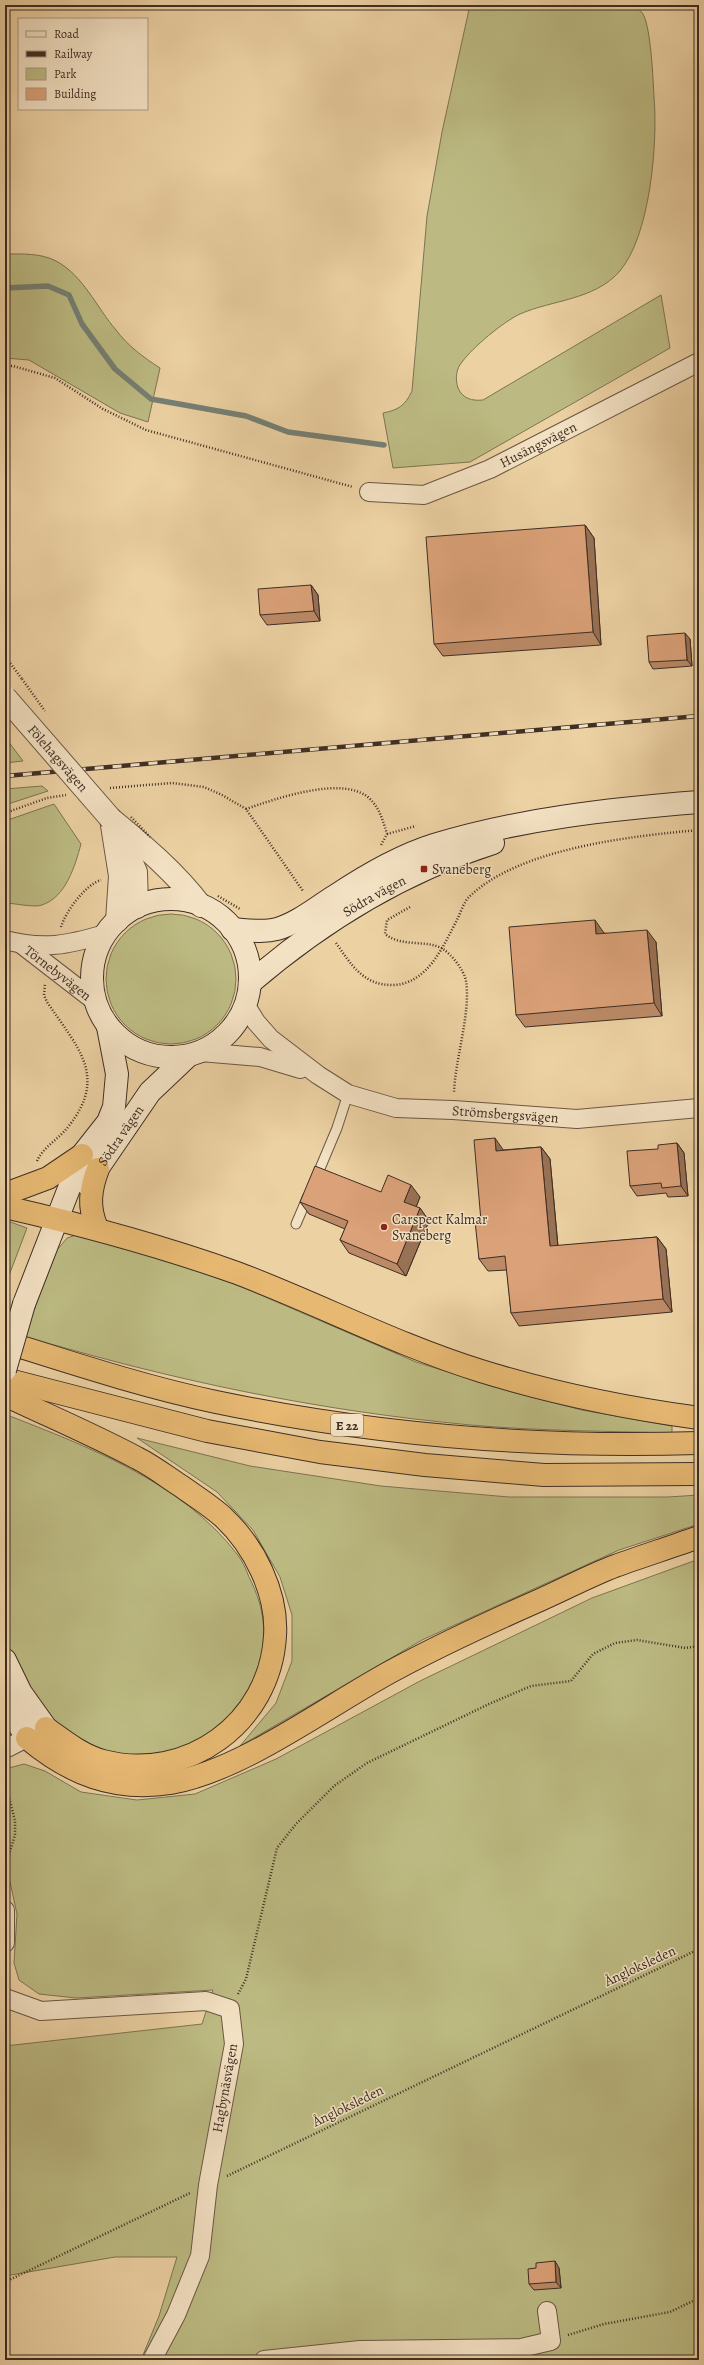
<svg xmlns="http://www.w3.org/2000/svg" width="704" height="2365" font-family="Alegreya,serif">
  <rect width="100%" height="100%" fill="#ecd1a3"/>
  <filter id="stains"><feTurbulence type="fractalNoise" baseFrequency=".005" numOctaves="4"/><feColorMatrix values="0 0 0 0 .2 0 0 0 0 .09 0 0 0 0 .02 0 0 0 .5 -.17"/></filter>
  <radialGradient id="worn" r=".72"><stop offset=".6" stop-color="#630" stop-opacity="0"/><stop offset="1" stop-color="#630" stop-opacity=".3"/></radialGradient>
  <!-- green -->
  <g fill="#bcba82" stroke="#7d7453">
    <path d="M470 5H635C637 8 641 11 643 14 651 28 653 79 654 97 658 144 650 237 619 272 594 300 552 300 520 314 503 322 473 347 462 362 456 369 455 379 458 388 463 399 472 401 483 400L661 295 670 348 470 462 393 468 383 413C398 410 405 406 412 391L427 216 442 132Z"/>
    <path d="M5 254C22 254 41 253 56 261 83 275 97 308 116 330 128 346 143 357 160 368L148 422 120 413 29 360 5 358Z"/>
    <path d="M5 737 23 761 5 763Z"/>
    <path d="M42 786 48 791 5 805V789Z"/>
    <path d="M54 804 81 844C75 866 66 897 42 905 35 908 13 903 5 903V821Z"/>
    <circle cx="171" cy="979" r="65"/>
    <path d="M5 1220 27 1228 5 1286Z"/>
    <path d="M79 1234 198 1268 416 1362 512 1392 582 1410 672 1426V1433C605 1431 537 1431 471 1425 319 1411 170 1380 24 1336L57 1250 67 1238Z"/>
    <path d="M7 1415C87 1446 183 1483 237 1554 242 1560 246 1569 249 1577 318 1710 131 1825 39 1705 22 1682 10 1658 5 1630V1435Z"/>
    <path d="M137 1438 250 1466 381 1486 509 1497H668L699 1495V1524L619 1550 422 1640 240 1746 276 1703 292 1661V1615L280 1577 253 1530 217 1492Z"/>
    <path d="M699 1559V2360H392L396 2344 279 2352 235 2360H141L159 2316 177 2257H115L5 2276V2046L202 2024 213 1990 76 1998 39 1994 19 1980 14 1963 17 1914 10 1882 5 1875V1769L24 1764 45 1771 81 1792 137 1800 195 1794 276 1759 420 1681 592 1598Z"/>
  </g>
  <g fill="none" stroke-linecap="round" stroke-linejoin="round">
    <!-- stream -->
    <path stroke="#758074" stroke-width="5.5" d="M5 288 48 286 69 295 82 324 115 369 151 399 246 416 288 432 384 445"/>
    <defs>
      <g id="service">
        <path d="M316 1178 337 1128 348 1094"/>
        <path d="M296 1224 308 1196"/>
      </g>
      <g id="minor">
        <path id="s1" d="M369 492 424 495 490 469 699 362"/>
        <path d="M5 940C43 950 68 945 105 934"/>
        <path id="s2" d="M21 944 96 1002"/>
        <path id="s3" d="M245 1004 256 1022 271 1039 318 1075 348 1094 396 1108 453 1110 577 1119 699 1108"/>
        <path d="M200 1052 260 1057 300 1069"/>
        <path d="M5 1749 38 1732"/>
        <path d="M5 1910V1943"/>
        <path d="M5 1998 41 2011 206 2001 230 2009 234 2044 208 2185 200 2256 176 2315 152 2360"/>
        <path d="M264 2360 360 2350 521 2348 551 2341 547 2311"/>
      </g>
      <g id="tertiary">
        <path d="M111 819C144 846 175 872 201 906"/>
        <path d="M111 819 120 876 117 921"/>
        <path d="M123 842 136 872 137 907"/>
      </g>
      <g id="secondary">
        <circle cx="171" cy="978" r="79"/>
        <path d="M232 929C247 930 263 933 277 929 298 923 317 907 335 896 365 876 399 856 434 845 519 819 610 809 699 802"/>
        <path id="s4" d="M250 983C322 921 402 872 493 843"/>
        <path id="s5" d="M87 1184 150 1092 188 1056"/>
        <path d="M24 1304 82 1155 108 1122 114 1107 117 1074 108 1027"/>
        <path d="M5 1660 21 1693 46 1728"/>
        <path d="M5 1703 27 1738"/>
      </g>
      <g id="motorway">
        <path d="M5 1194 48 1178 82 1155"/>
        <path d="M5 1207C84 1225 161 1246 237 1273 319 1304 397 1345 481 1371 552 1393 625 1408 699 1418"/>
        <path d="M97 1228C88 1207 90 1190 98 1169"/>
        <path d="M5 1342C75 1364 145 1387 216 1402 375 1435 537 1448 699 1443"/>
        <path d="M5 1379 207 1431 320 1452 425 1465 544 1475 699 1474"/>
        <path d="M5 1395C49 1416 94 1435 137 1458 153 1466 167 1477 181 1486 195 1496 211 1506 223 1517 254 1546 278 1593 275 1636 270 1723 187 1783 103 1761 81 1755 63 1740 46 1728"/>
        <path d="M27 1738C70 1774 114 1792 171 1783 243 1770 327 1706 392 1671 440 1645 490 1622 540 1600 565 1589 589 1576 615 1566 643 1556 671 1547 699 1537"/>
      </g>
    </defs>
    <!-- service casing -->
    <use href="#service" stroke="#6a5744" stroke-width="11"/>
    <!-- minor casing -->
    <use href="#minor" stroke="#6a5744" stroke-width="20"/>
    <!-- tertiary casing -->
    <use href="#tertiary" stroke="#6a5744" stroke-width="24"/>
    <!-- secondary casing -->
    <use href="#secondary" stroke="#3e2e24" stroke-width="24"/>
    <!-- motorway casing -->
    <use href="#motorway" stroke="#3e2e24" stroke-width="24"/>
    <!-- path -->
    <g stroke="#3e2e24" stroke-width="2.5" stroke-dasharray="1 2" stroke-linecap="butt">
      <path d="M5 366H13L55 378 103 409 146 430 353 487"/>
      <path d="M5 656 22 679"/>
      <path d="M110 788 172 783 204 787 222 795 246 809 303 891"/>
      <path d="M246 809C275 799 345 774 370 799 380 809 383 821 387 834L381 845"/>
      <path d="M5 813 47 798 66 795"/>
      <path d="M387 834 416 826"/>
      <path d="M218 896 240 909"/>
      <path d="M410 907 387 920 385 934C403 948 427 939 443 949 452 955 464 970 466 981 471 1013 455 1059 454 1093"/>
      <path d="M61 927C66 911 85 885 101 880"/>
      <path d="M336 943C351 964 363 986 394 985 429 983 444 944 458 918 461 911 464 902 469 897 519 848 632 836 699 830"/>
      <path d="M37 1161C43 1147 59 1139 68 1127 109 1076 77 1047 47 1002L44 995 45 984"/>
      <path d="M5 1781 15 1821V1835L5 1868"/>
      <path d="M238 1994 246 1979 277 1848 296 1824 334 1786 367 1763 489 1704 531 1686 571 1681 593 1654 615 1643 637 1640 685 1648 699 1646"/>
      <path d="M227 2176 699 1949"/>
      <path d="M5 2282 190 2193"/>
      <path d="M568 2335 604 2324 670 2312 699 2298"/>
    </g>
    <!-- service -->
    <use href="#service" stroke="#f3e1c3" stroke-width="9"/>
    <!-- minor -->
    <use href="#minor" stroke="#f3e1c3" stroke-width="18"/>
    <!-- tertiary -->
    <use href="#tertiary" stroke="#f3e1c3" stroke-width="22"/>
    <!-- secondary -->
    <use href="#secondary" stroke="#f3e1c3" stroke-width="22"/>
    <!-- motorway -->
    <use href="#motorway" stroke="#e6b872" stroke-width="22"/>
    <defs>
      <path id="rail" d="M5 776 699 716"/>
    </defs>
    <!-- rail casing -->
    <use href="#rail" stroke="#3e2e24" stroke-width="4.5"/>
    <!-- rail -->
    <use href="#rail" stroke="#f3e1c3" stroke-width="3" stroke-dasharray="9" stroke-linecap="butt"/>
    <defs>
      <g id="tertiary-bridge">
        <path id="s6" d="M5 697 111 819"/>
      </g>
      <path id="secondary-bridge" d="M5 1370 24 1304"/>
    </defs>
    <!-- tertiary-bridge casing -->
    <use href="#tertiary-bridge" stroke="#6a5744" stroke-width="24" stroke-linecap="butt"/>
    <!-- secondary-bridge casing -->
    <use href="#secondary-bridge" stroke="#3e2e24" stroke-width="24" stroke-linecap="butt"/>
    <!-- path-bridge -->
    <g stroke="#3e2e24" stroke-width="2.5" stroke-dasharray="1 2" stroke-linecap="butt">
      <path d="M22 679 45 711"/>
      <path d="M131 817 150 837"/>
    </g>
    <!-- tertiary-bridge -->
    <use href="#tertiary-bridge" stroke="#f3e1c3" stroke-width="22"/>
    <!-- secondary-bridge -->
    <use href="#secondary-bridge" stroke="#f3e1c3" stroke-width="22"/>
  </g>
  <!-- wall -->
  <g fill="#bc8a67" stroke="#3e2e24">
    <path d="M585 525 594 538 601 645 443 656 434 644Z"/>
    <path d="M311 585 318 595 320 621 267 625 260 615Z"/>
    <path d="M690 639 692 666 653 669 649 662Z"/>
    <path d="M604 933 656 942 662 1016 525 1027 516 1015Z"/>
    <path d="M677 1143 684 1153 688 1196 668 1197 666 1193 637 1196 630 1186 658 1149Z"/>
    <path d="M541 1147 550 1159 558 1246 657 1237 666 1249 672 1312 519 1326 511 1313 507 1270 488 1271 479 1259 481 1221 503 1150Z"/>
    <path d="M381 1192 420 1197 416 1207 420 1208 429 1221 406 1276 349 1253 340 1240 345 1229 309 1214 300 1202Z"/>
    <path d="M559 2268 561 2288 534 2290 529 2284Z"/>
  </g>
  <!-- shaded-wall -->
  <g fill="#997154" stroke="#3e2e24">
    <path d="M585 525 594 538 601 645 593 632Z"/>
    <path d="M311 585 318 595 320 621 314 611Z"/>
    <path d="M685 633 690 639 692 666 687 660Z"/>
    <path d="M595 920 604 933 605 946 596 934Z"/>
    <path d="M647 930 656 942 662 1016 654 1003Z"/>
    <path d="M495 1138 504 1151H496Z"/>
    <path d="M677 1143 684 1153 688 1196 681 1186Z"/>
    <path d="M541 1147 550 1159 559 1259 550 1246Z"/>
    <path d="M411 1185 420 1197 413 1215 404 1202Z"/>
    <path d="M420 1208 429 1221 406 1276 397 1264Z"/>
    <path d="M657 1237 666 1249 672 1312 663 1299Z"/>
    <path d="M555 2261 559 2268 561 2288 556 2282Z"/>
  </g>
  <!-- building -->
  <g fill="#dba178" stroke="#3e2e24">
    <path d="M585 525 593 632 434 644 426 537Z"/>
    <path d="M311 585 314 611 260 615 258 589Z"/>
    <path d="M685 633 687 660 649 662 647 636Z"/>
    <path d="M595 920 596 934 647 930 654 1003 516 1015 509 927Z"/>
    <path d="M495 1138 496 1151 541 1147 550 1246 657 1237 663 1299 511 1313 505 1256 479 1259 475 1221H481L474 1140Z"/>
    <path d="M677 1143 681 1186 662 1188 661 1183 630 1186 627 1151 658 1149V1145Z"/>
    <path d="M315 1166 381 1192 388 1175 411 1185 404 1202 420 1208 397 1264 340 1240 348 1221 300 1202Z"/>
    <path d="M555 2261 556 2282 529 2284 528 2269 536 2268V2263Z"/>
  </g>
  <!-- markers -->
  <g fill="#8f2418" stroke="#f3e1c3" stroke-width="1.5">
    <rect x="420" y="865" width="8" height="8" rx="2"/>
    <circle cx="384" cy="1227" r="4"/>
  </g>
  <g text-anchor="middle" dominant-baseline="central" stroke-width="3" stroke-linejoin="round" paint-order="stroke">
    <!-- shield labels -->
    <rect fill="#f3e1c3" stroke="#746454" stroke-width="1" x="331" y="1414" width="32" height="22" rx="3"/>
    <g font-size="13" font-weight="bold" fill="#3e2e24">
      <text x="347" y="1425">E 22</text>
    </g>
    <!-- street labels -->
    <g font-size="14" fill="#3e2e24" stroke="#f3e1c3">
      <text stroke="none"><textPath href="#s1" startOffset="180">Husängsvägen</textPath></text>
      <text stroke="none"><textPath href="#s6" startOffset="81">Fölehagsvägen</textPath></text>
      <text stroke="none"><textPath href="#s4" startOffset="152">Södra vägen</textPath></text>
      <text stroke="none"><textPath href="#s2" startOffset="47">Törnebyvägen</textPath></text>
      <text stroke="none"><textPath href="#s3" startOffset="298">Strömsbergsvägen</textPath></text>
      <text stroke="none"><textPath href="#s5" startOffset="59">Södra vägen</textPath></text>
      <text transform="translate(640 1966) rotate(-25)">Ångloksleden</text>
      <text transform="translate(225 2088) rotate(-80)">Hagbynäsvägen</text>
      <text transform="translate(348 2106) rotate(-26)">Ångloksleden</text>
    </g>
    <!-- poi labels -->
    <g font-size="14" fill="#3e2e24" stroke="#f3e1c3" text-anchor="start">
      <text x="432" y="869">Svaneberg</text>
      <text x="392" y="1219">Carspect Kalmar<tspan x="392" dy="16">Svaneberg</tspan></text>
    </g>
  </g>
  <!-- margin -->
  <rect width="704" height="2365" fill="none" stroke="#ecd1a3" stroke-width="20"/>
  <rect x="6" y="6" width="692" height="2353" fill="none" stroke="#3e2e24" stroke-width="2"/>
  <rect x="10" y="10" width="684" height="2345" fill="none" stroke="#3e2e24"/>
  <!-- legend -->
  <rect x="18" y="18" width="130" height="92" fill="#f3e1c3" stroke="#ab9983"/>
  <rect x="26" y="31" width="20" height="6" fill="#f3e1c3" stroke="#ab9983"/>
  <text x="54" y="38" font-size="12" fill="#3e2e24">Road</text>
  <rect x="26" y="51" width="20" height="6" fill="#3e2e24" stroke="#ab9983"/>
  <text x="54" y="58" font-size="12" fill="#3e2e24">Railway</text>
  <rect x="26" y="68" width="20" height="12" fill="#bcba82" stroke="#ab9983"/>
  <text x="54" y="78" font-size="12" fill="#3e2e24">Park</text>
  <rect x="26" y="88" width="20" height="12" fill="#dba178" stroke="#ab9983"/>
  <text x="54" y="98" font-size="12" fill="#3e2e24">Building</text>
  <rect width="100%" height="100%" filter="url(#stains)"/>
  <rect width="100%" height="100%" fill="url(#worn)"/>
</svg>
